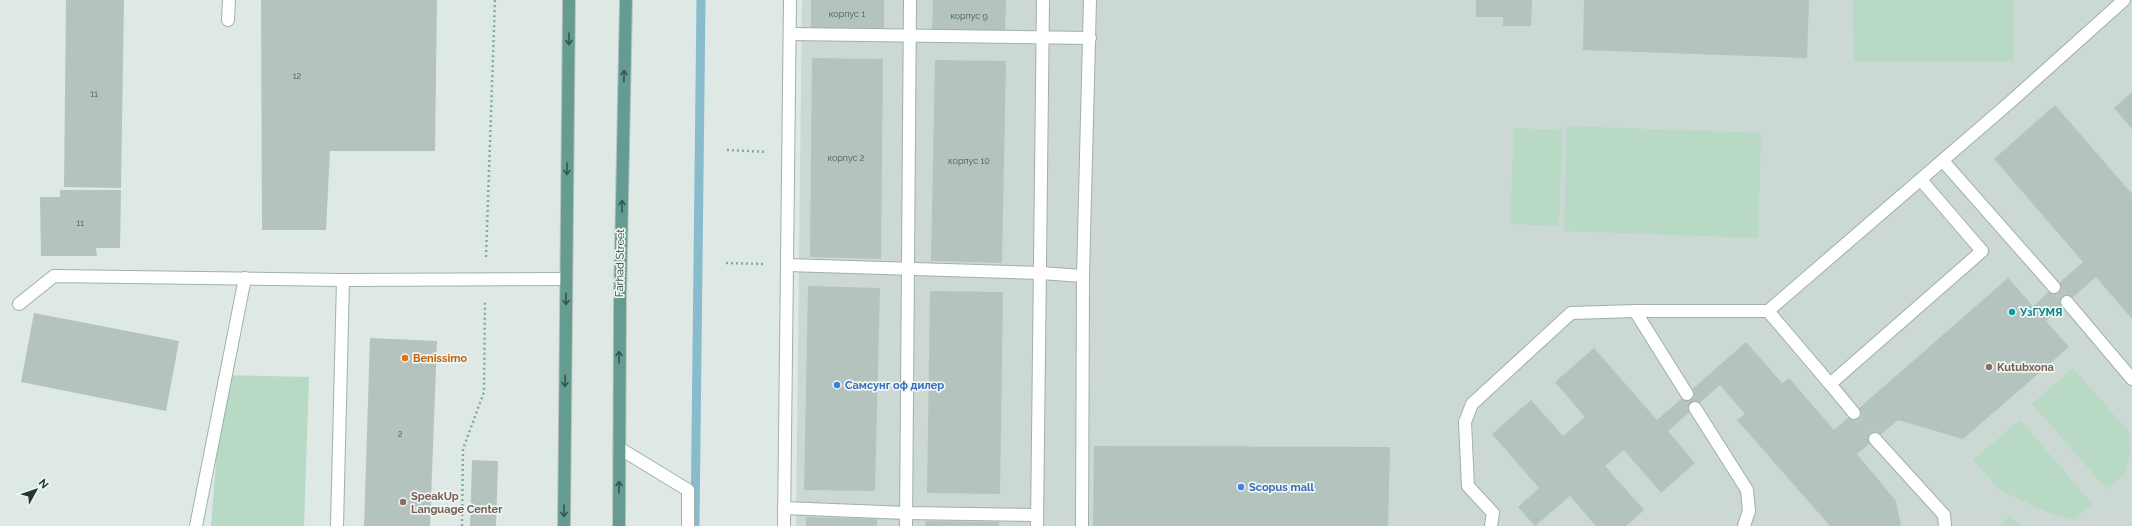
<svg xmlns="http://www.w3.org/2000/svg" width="2132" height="526" font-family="Raleway,sans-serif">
  <rect width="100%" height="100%" fill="#dee9e5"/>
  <!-- built -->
  <path fill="#ccd8d4" d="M802 0H2132V526H796Z"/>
  <!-- green -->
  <g fill="#b8d9c3">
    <path d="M1853 0H2014V61H1854Z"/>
    <path d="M1567 126 1761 133 1758 238 1564 231Z"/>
    <path d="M1514 128 1562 130 1559 226 1510 224Z"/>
    <path d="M2073 368 2128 431 2131 450 2125 474 2107 489 2032 404Z"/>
    <path d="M223 375 309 377 304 526H211Z"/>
    <path d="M2020 420 2092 504 2074 519 2054 515 2000 490 1973 460Z"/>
    <path d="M2009 517 2024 526H2000Z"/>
  </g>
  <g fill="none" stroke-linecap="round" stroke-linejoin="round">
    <!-- stream -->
    <path stroke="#88bccc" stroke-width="9" d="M695 526 701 0"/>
  </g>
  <!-- building -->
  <g fill="#b4c3be">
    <path d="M66 0H124L121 188 64 187Z"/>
    <path d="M261 0H437L435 151H330L326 230H262Z"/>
    <path d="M811 0H884V30L811 28Z"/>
    <path d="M933 0H1006L1005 32 932 31Z"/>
    <path d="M1476 0H1532L1531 26H1503V17H1476Z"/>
    <path d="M1584 0H1809L1807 58 1583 50Z"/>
    <path d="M812 58 883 59 881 259 810 257Z"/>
    <path d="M935 60 1006 61 1002 263 931 261Z"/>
    <path d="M2132 92V129L2114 108Z"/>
    <path d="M2055 105 2132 194V319L2096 277 2046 321 2069 347 1963 439 1898 420 1857 454 1896 501 1901 526H1830L1737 420 1745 414 1720 385 1668 431 1695 463 1661 493 1624 450 1605 466 1644 510 1626 526H1596L1570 496 1535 526 1518 507 1539 488 1492 434 1531 400 1563 436 1585 417 1555 382 1594 348 1657 420 1746 342 1782 383 1789 378 1834 430 2008 278 2033 306 2083 262 1994 159Z"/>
    <path d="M60 190H121L120 248H96L97 256H41L40 197H60Z"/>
    <path d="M808 286 880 288 875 491 804 490Z"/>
    <path d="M930 291 1003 292 1000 494 927 493Z"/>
    <path d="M34 313 179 341 166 411 21 382Z"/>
    <path d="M370 338 437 341 430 526H364Z"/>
    <path d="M1094 446 1390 447 1388 526H1093Z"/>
    <path d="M472 460 498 461 496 526H470Z"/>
    <path d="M806 517 877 519V526H806Z"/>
    <path d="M926 521 999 522V526H925Z"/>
  </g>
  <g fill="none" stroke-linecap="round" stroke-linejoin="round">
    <!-- minor-tunnel -->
    <g stroke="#b8c5c1" stroke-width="12" stroke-dasharray="12 6" stroke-linecap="butt">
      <path d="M2054 287 2067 302"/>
      <path d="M1854 413 1875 439"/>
    </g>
    <defs>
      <g id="minor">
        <path d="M228 20 229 0"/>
        <path d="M790 34 1090 38"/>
        <path d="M1943 161 2054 287"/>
        <path d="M787 265 1041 273 1083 276"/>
        <path d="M2067 302 2132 379"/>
        <path d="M19 304 54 276 343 280 566 279"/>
        <path d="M1768 311 1830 384"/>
        <path d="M1687 394 1635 311H1768L2008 104 2124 0"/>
        <path d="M1695 408 1747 490 1749 511 1744 526"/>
        <path d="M1854 413 1830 384 1982 251 1921 180"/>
        <path d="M1875 439 1944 515 1945 526"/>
        <path d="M619 448 688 490V526"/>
        <path d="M784 508 906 513 1037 515"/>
        <path d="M196 526 245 278"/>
        <path d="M337 526 343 280"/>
        <path d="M784 526 790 0"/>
        <path d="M906 526 910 0"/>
        <path d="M1037 526 1043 0"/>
        <path d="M1082 526 1083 276 1090 0"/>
        <path d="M1491 526 1493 513 1468 486 1465 422 1472 404 1571 313 1635 311"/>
      </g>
      <g id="major">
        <path d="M564 526 569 0"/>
        <path d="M619 526 620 301 626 0"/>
      </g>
    </defs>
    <!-- minor casing -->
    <use href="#minor" stroke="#a1b0ac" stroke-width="14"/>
    <!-- major casing -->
    <use href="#major" stroke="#bcc3c2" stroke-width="14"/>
    <!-- path -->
    <g stroke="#80aba1" stroke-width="2.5" stroke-dasharray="2 3" stroke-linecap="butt">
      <path d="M727 150 767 152"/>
      <path d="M486 257 495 0"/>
      <path d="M726 263 766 264"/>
      <path d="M462 526 463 449 484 392 485 300"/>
    </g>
    <!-- minor -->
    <use href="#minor" stroke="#fff" stroke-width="12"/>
    <!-- major -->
    <use href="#major" stroke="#659c92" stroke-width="12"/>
  </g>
  <!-- one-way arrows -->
  <defs><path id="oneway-shaft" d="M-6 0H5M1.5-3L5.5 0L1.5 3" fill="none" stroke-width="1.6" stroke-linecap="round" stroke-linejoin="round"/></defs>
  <g stroke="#355550">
    <use href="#oneway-shaft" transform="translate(569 39) rotate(91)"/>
    <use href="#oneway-shaft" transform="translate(624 76) rotate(-89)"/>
    <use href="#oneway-shaft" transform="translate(567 169) rotate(91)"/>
    <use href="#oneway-shaft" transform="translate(622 206) rotate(-89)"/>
    <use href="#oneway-shaft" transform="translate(566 299) rotate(90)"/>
    <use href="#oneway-shaft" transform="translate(619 357) rotate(-90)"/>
    <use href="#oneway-shaft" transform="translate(565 381) rotate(91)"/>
    <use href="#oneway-shaft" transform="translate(619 487) rotate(-90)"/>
    <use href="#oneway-shaft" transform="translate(564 511) rotate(91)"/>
  </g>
  <!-- markers -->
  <circle fill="#0f9aa8" stroke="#eef6f2" stroke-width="1.5" cx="2012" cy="312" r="4"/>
  <circle fill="#e8710a" stroke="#eef6f2" stroke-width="1.5" cx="405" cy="358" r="4"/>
  <g fill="#8d6e63" stroke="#eef6f2" stroke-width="1.5">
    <circle cx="1989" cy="367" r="4"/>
    <circle cx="403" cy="502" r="4"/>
  </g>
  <g fill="#3f7fe0" stroke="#eef6f2" stroke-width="1.5">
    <circle cx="837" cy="385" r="4"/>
    <circle cx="1241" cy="487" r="4"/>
  </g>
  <g text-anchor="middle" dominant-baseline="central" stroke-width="3.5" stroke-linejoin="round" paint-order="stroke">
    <!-- number labels -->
    <g font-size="9" fill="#455a56">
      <text x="847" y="14">корпус 1</text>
      <text x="969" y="16">корпус 9</text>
      <text x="297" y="76">12</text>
      <text x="94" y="94">11</text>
      <text x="846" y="158">корпус 2</text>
      <text x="969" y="161">корпус 10</text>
      <text x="80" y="223">11</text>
      <text x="400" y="434">2</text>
    </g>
    <!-- street labels -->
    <g font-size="11" fill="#203733" stroke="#eef6f2">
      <text transform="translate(620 263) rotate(-89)">Farhad Street</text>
    </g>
    <!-- culture labels -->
    <g font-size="11" font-weight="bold" fill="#0d838f" stroke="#eef6f2" text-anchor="start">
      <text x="2020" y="312">УзГУМЯ</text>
    </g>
    <!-- food labels -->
    <g font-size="11" font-weight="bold" fill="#c56008" stroke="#eef6f2" text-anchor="start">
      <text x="413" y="358">Benissimo</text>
    </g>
    <!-- education labels -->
    <g font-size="11" font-weight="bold" fill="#785e54" stroke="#eef6f2" text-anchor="start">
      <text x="1997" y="367">Kutubxona</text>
      <text x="411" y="496">SpeakUp<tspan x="411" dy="13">Language Center</tspan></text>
    </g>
    <!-- shop labels -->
    <g font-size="11" font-weight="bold" fill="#366cbe" stroke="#eef6f2" text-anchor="start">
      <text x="845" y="385">Самсунг оф дилер</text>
      <text x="1249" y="487">Scopus mall</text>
    </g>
  </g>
  <!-- north arrow -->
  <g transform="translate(36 490) rotate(50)" stroke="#eef6f2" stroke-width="3" paint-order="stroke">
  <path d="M0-3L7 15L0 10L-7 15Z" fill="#203733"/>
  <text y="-6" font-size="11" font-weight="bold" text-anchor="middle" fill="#203733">N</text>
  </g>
</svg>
